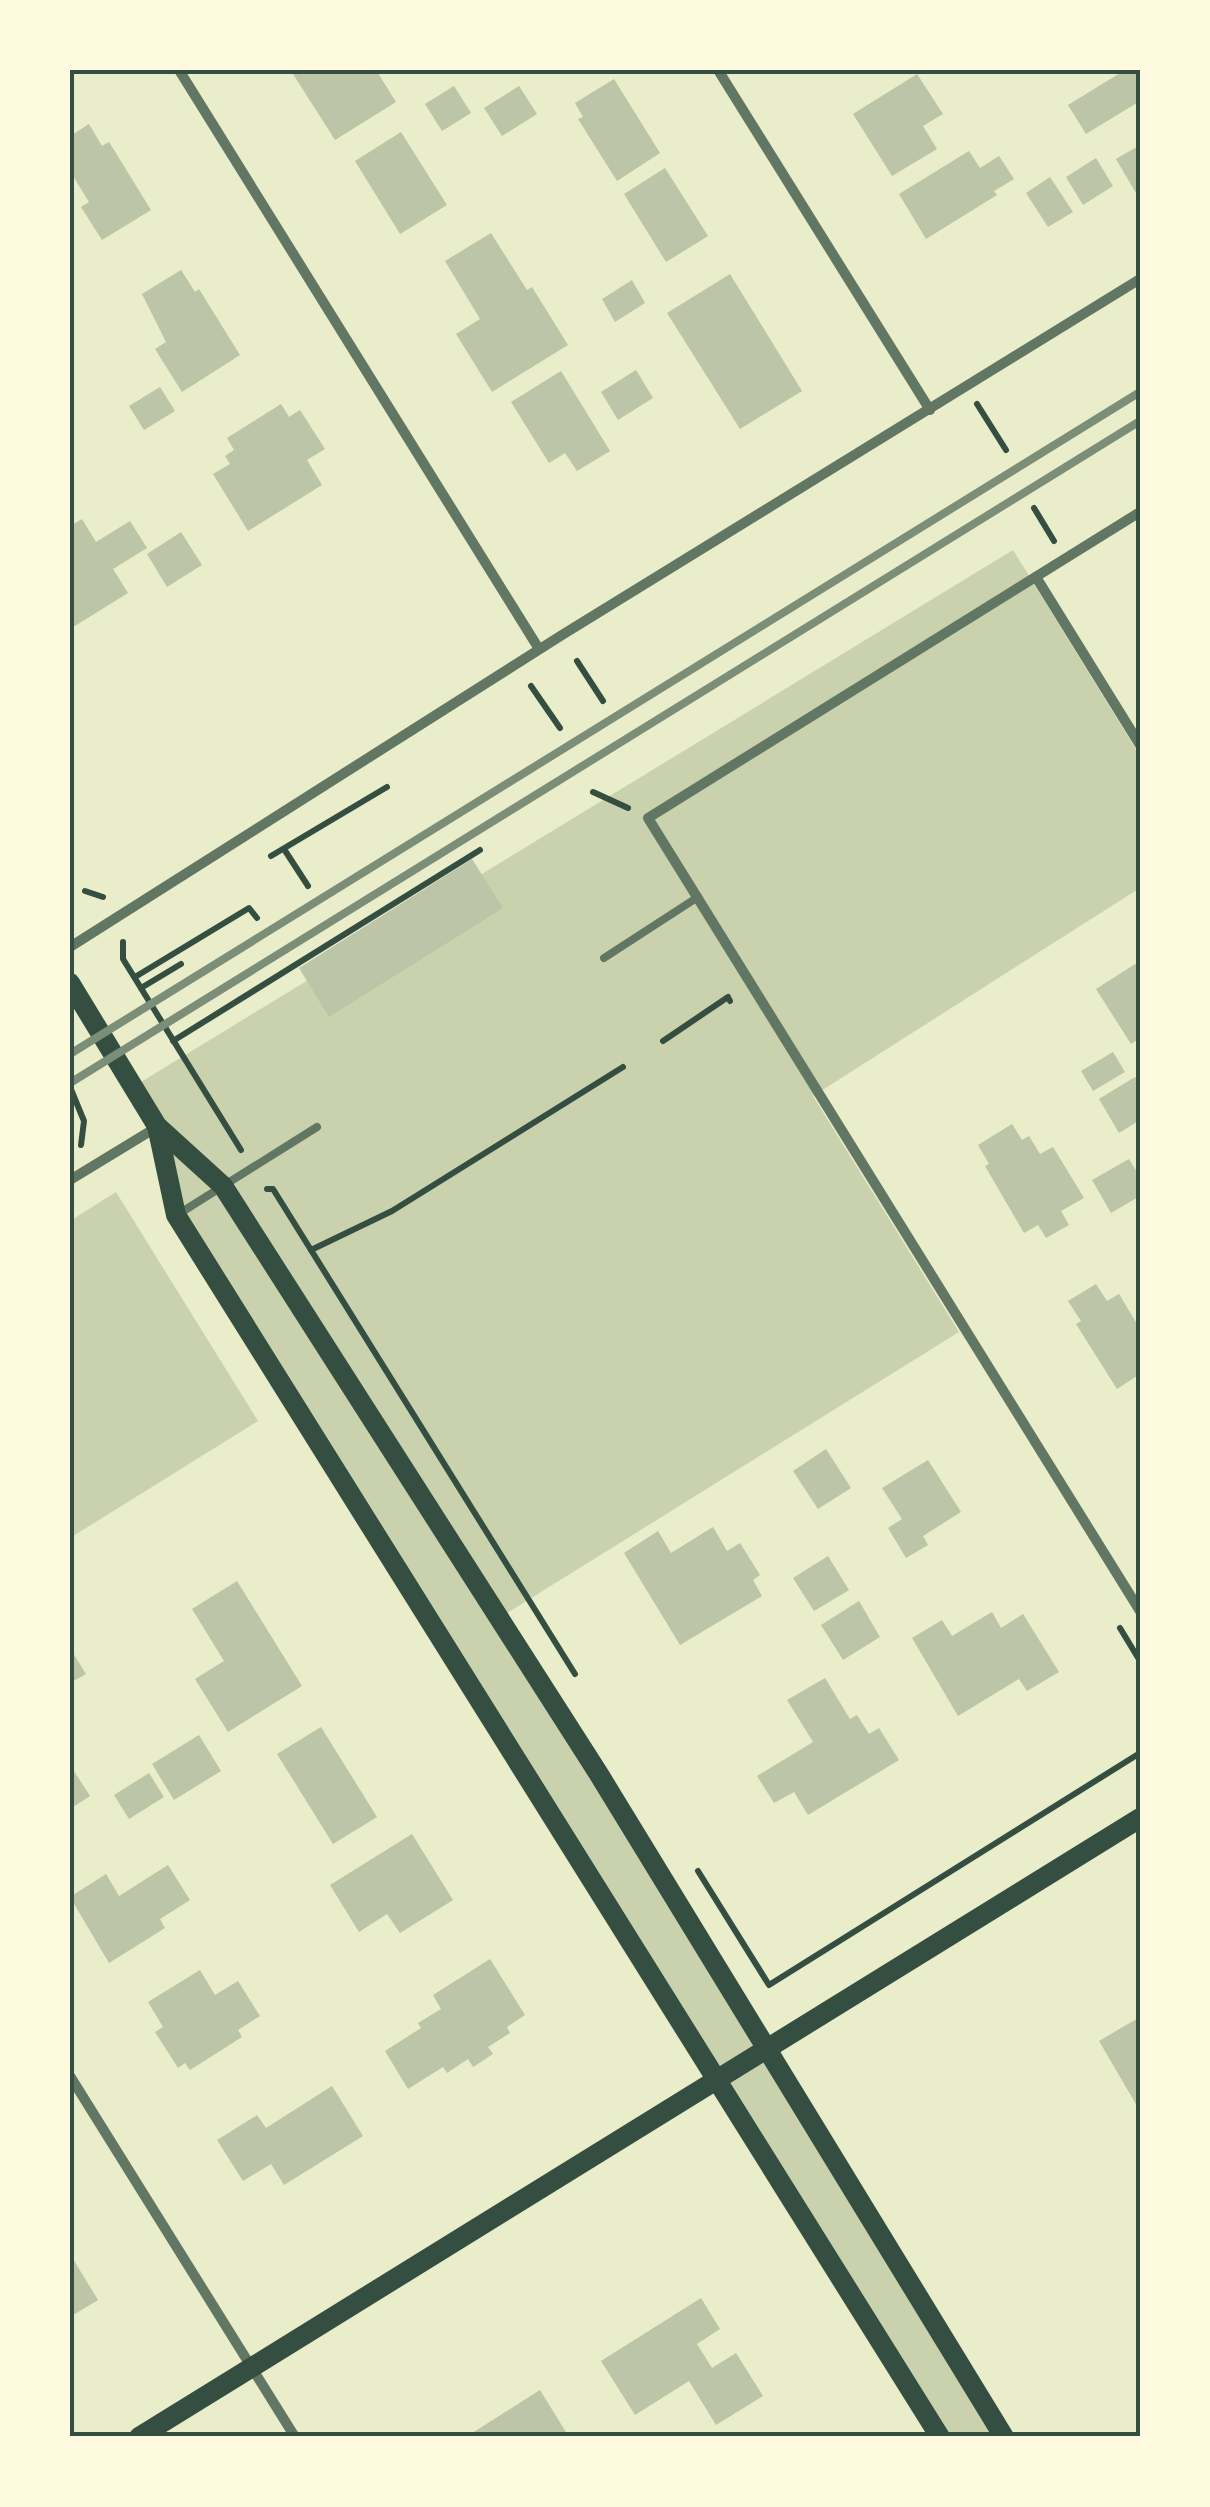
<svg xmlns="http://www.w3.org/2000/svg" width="1210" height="2507" font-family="Rubik,sans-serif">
  <rect width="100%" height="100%" fill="#e9edc9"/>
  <!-- green -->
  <g fill="#cad2ad">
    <path d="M1013 550 1140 756V888L813 1096 959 1332 504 1615 1000 2437H938L179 1221 136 1085Z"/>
    <path d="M116 1192 258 1421 70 1538V1221Z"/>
  </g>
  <!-- building -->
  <g fill="#bcc5a7">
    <path d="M299 70H376L396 102 335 140 293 74Z"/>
    <path d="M1125 70H1140V101L1086 134 1068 105Z"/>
    <path d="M917 74 943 114 923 126 937 149 892 176 853 114Z"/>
    <path d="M614 79 660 153 617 181 578 119 583 117 575 103Z"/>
    <path d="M454 86 471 113 442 131 425 104Z"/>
    <path d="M519 86 537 114 502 136 484 108Z"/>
    <path d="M89 124 102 146 109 142 151 210 102 240 81 207 89 202 70 171 74 163 70 136Z"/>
    <path d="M401 132 447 205 400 234 355 161Z"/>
    <path d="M1140 145V200L1116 159Z"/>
    <path d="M969 151 980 168 999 156 1014 179 994 191 997 195 926 239 899 194Z"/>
    <path d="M1096 158 1113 186 1083 205 1066 177Z"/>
    <path d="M665 168 708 236 666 262 624 194Z"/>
    <path d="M1050 177 1073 212 1048 227 1026 193Z"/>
    <path d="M491 233 527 290 532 287 568 345 492 392 456 334 480 319 445 261Z"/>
    <path d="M181 270 195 292 199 289 240 355 182 392 155 349 166 342 142 294Z"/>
    <path d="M730 274 802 391 740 429 667 313Z"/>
    <path d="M632 280 645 303 615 322 602 299Z"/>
    <path d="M636 370 653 398 618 420 601 392Z"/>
    <path d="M561 371 610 451 577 471 565 453 549 463 511 402Z"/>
    <path d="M160 387 175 411 144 430 129 406Z"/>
    <path d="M281 404 289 417 300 410 325 449 307 460 322 485 248 531 213 474 230 464 225 456 234 450 227 438Z"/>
    <path d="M82 519 96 542 130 521 147 548 113 569 128 593 70 629V526Z"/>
    <path d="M181 532 202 565 167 587 147 554Z"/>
    <path d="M472 859 503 908 329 1017 299 968Z"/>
    <path d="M1140 961V1038L1131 1044 1096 989Z"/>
    <path d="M1113 1052 1125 1072 1093 1091 1081 1071Z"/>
    <path d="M1135 1077 1140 1084V1120L1119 1133 1099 1099Z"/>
    <path d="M1012 1124 1022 1140 1029 1136 1040 1154 1053 1147 1084 1198 1061 1211 1069 1225 1046 1238 1038 1225 1024 1233 985 1166 989 1164 978 1145Z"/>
    <path d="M1129 1159 1140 1177V1196L1111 1213 1092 1180Z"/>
    <path d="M1096 1284 1107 1301 1119 1294 1140 1329V1374L1117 1389 1076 1324 1081 1321 1068 1301Z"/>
    <path d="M826 1449 851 1488 818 1509 793 1471Z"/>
    <path d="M928 1460 961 1512 923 1536 928 1545 906 1558 888 1528 902 1519 882 1488Z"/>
    <path d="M713 1527 727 1551 740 1543 760 1575 753 1580 762 1596 680 1645 624 1553 658 1531 671 1553Z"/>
    <path d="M828 1556 849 1590 814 1611 793 1578Z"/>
    <path d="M237 1581 302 1686 228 1732 195 1679 224 1661 192 1609Z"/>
    <path d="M859 1601 880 1637 843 1660 821 1625Z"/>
    <path d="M992 1612 1001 1628 1023 1614 1059 1672 1027 1691 1019 1679 958 1716 912 1638 942 1620 952 1636Z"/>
    <path d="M70 1648 86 1674 70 1683Z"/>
    <path d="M825 1678 850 1719 857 1715 869 1734 879 1728 899 1760 808 1815 794 1792 774 1803 757 1776 813 1742 787 1700Z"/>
    <path d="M321 1727 377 1817 333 1844 277 1754Z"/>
    <path d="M199 1735 221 1771 174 1800 152 1764Z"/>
    <path d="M70 1765 90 1796 70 1809Z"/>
    <path d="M149 1773 164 1797 129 1819 114 1795Z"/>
    <path d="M412 1834 453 1900 400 1933 387 1914 359 1932 330 1885Z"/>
    <path d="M168 1865 190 1900 160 1919 165 1928 109 1963 70 1897 106 1874 119 1896Z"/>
    <path d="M490 1959 525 2015 507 2027 510 2033 488 2047 493 2054 473 2067 468 2059 447 2073 443 2067 408 2089 385 2051 421 2028 418 2023 441 2009 433 1995Z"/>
    <path d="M200 1970 215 1995 238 1981 260 2016 238 2030 242 2037 190 2070 185 2063 178 2068 155 2032 163 2027 148 2002Z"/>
    <path d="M1140 2017V2111L1099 2041Z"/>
    <path d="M332 2086 363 2136 284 2185 271 2164 243 2181 217 2140 257 2115 266 2128Z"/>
    <path d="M70 2254 98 2300 70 2317Z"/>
    <path d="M701 2298 720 2329 697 2344 712 2368 736 2353 763 2396 716 2425 689 2381 635 2415 601 2361Z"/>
    <path d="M540 2390 569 2437H466Z"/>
  </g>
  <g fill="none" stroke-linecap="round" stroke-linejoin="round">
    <!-- path -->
    <g stroke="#344e41" stroke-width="6">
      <path d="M977 404 1006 450"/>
      <path d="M1034 508 1054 541"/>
      <path d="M577 661 603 701"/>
      <path d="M531 686 560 728"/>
      <path d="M593 792 628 808"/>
      <path d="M284 849 308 886"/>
      <path d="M271 856 387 787"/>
      <path d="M85 891 103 897"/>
      <path d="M123 942V959L241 1150"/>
      <path d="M135 977 249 908 257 918"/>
      <path d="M141 988 181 964"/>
      <path d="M173 1041 480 850"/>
      <path d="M663 1041 728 997 730 1001"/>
      <path d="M70 1087 84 1121 81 1145"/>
      <path d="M267 1189H273L311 1250 392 1211 623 1067"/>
      <path d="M311 1250 575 1674"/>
      <path d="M1120 1628 1140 1661"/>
      <path d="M698 1871 769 1985 1140 1753"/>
    </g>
    <!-- service -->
    <g stroke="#617663" stroke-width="8">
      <path d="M604 958 698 897"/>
      <path d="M177 1215 317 1127"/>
    </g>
    <!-- minor -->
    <g stroke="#617663" stroke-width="10">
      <path d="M179 70 539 649"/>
      <path d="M718 70 930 410"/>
      <path d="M1140 512 648 818 1140 1611"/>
      <path d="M1036 577 1140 745"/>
      <path d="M70 947 562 635 1140 279"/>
      <path d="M70 1180 157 1127"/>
      <path d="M70 2076 295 2437"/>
    </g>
    <!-- secondary -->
    <g stroke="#344e41" stroke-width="20">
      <path d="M70 983 157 1126 223 1186 600 1776 1004 2437"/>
      <path d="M157 1126 176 1215 940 2437"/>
      <path d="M139 2437 1140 1818"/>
    </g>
    <!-- rail -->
    <g stroke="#7c8e77" stroke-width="8">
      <path d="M70 1054 1140 392"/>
      <path d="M70 1083 1140 421"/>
    </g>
  </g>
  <!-- border -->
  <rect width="1210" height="2507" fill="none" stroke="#fefae0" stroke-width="145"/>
  <rect x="72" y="72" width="1066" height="2362" fill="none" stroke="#344e41" stroke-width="4"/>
</svg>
